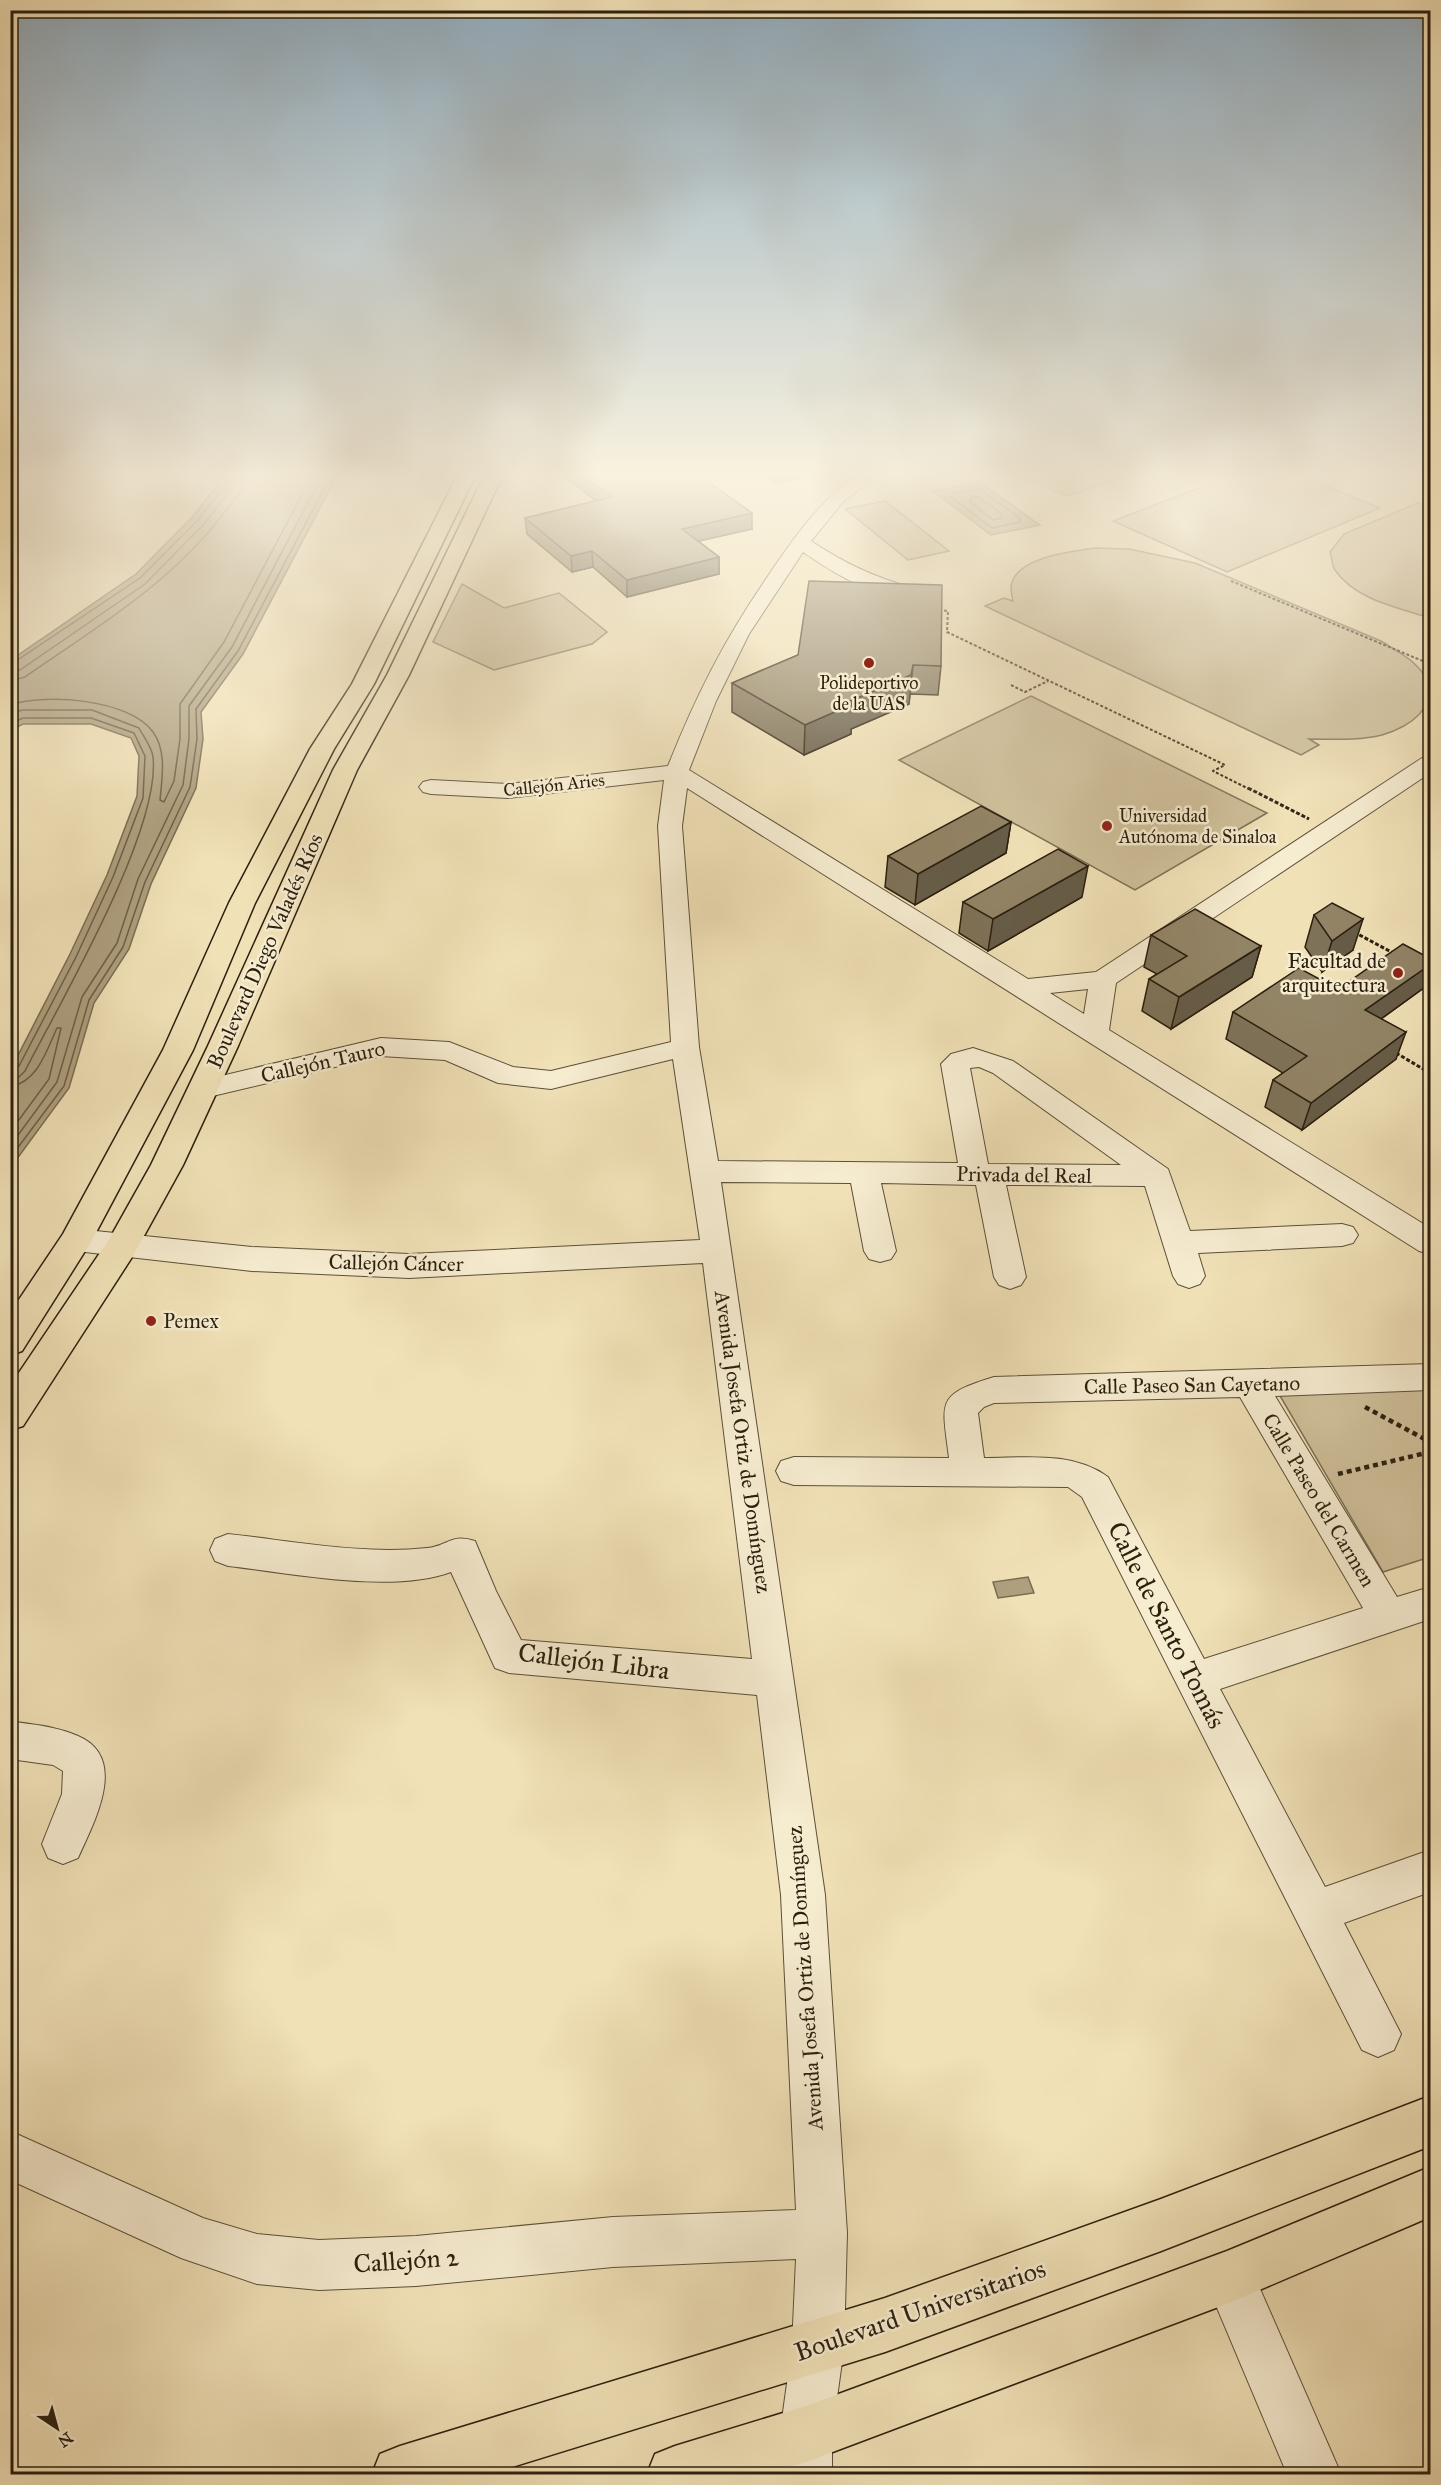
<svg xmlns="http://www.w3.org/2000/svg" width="1441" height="2485" font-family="'IM FELL Great Primer',serif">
  <rect width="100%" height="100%" fill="#f1e1b7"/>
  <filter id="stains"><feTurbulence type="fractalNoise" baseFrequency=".00333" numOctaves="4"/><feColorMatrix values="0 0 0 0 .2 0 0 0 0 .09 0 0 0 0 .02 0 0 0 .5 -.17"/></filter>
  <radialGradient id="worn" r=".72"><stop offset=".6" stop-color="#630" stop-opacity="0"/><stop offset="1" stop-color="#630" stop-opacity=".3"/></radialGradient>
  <!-- green -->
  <g fill="#cfc09a" stroke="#7d7054" stroke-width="1.5">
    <path d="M1010 472H1137L1067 496Z"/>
    <path d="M1241 472H1291L1380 508 1227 572 1113 521Z"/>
    <path d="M885 501 949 551 908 560 845 509Z"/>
    <path d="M1418 503 1430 507V618C1400 608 1355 600 1335 570 1332 566 1332 558 1330 552L1344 534Z"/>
    <path d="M1096 548 1129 549 1195 563 1381 641C1395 650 1415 660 1424 675 1441 707 1409 727 1382 735 1358 741 1333 739 1309 739L1319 745 1301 755 985 606 1004 598 1013 601C1012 597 1011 592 1011 587 1014 557 1073 551 1096 548Z"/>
    <path d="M462 584 504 608 559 593 607 632 592 644 494 670 433 642Z"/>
    <path d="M1031 696 1267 813 1135 890 899 760Z"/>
    <path d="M1430 1387V1557L1383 1572 1276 1389Z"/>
  </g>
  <!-- water -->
  <g fill="#ae9f7e" stroke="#7a6c51" stroke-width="1.5">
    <path d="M228 472H339L243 654 201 712 203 739 196 788 151 884 129 949 94 1003 69 1088 11 1167V1069L70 954 107 875 137 796 139 756 131 738 91 724H23L11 730V660L136 574 193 516Z"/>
    <path d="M980 482 1040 525 991 535 933 491Z"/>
    <path d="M1028 1577 1034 1593 998 1598 993 1582Z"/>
  </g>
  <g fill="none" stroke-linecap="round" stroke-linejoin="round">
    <!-- shore -->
    <g stroke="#6c5f46" stroke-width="1.5">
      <path d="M979 489 1020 518V522L992 528 951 497 953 493Z"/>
      <path d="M971 497H978L1002 514V518L993 520 970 502Z"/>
      <path d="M10 665 140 578 198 520 231 478 232 472"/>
      <path d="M10 672 20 670 145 584 203 525 237 482 240 472"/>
      <path d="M10 681 25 677C94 629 168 585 220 518 232 503 243 491 249 472"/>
      <path d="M10 705C46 693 129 699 153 732 167 751 162 778 160 800L164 802 174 781 180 739V704L224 642 314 472"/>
      <path d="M10 715 22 710H92L139 728C143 736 152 747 153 757 161 830 61 1001 25 1071L19 1077 10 1078"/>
      <path d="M10 724 23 718H91L134 733 145 756 143 798 113 877 76 957 19 1066 10 1070"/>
      <path d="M10 1087C38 1081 46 1052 57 1028H61L49 1079 10 1132"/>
      <path d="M10 1146 57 1082 82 997 117 943 138 879 183 785 189 739V706L232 647 324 472"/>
      <path d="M10 1158 64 1086 89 1000 123 947 145 882 190 787 197 739 196 709 238 651 333 472"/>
    </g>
    <defs>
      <g id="minor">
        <path d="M860 472H880L843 502 811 541C844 563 875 578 914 588L917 592 914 596C882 604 829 570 803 552L749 634 716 701 689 770 1028 979 1096 972 1422 758 1430 756V773L1116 983 1109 1030 1430 1228V1254L1419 1251 687 788 682 826 699 1047 718 1161 958 1163 941 1064 951 1054 973 1048 1013 1061 1168 1169 1190 1231 1342 1224 1353 1227 1358 1235 1353 1243 1342 1246 1198 1253 1205 1276 1200 1284 1189 1288 1178 1284 1173 1276 1145 1186 1006 1185 1026 1277 1021 1285 1010 1289 999 1285 994 1277 976 1185 881 1183 896 1251 891 1259 880 1262 869 1259 864 1251 851 1183 721 1182 825 1895 847 2233 844 2347 832 2434V2474H778L780 2434 792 2347 796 2259 613 2267 416 2286 319 2290 257 2284 181 2258 10 2180V2131L203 2218 257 2234 319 2240 416 2236 613 2217 796 2210 781 1895 757 1695 509 1673 495 1668 451 1572C392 1594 291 1573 228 1566L215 1561 210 1550 215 1539 228 1534C293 1541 362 1555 427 1548 448 1546 451 1533 475 1541L496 1591 521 1640 752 1659 703 1263 409 1278 252 1271 76 1251 65 1248 60 1240 65 1232 76 1229 252 1247 409 1254 700 1240 673 1059 551 1089 498 1083 445 1060 381 1056 204 1098 194 1096 190 1089 194 1082 204 1080 381 1038 449 1042 513 1067 551 1071 671 1042 658 826 664 780 508 798 431 794 423 792 419 787 423 782 431 780 508 784 668 766C696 696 723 642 766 579 795 536 818 503 860 472ZM1088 989 1084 1014 1050 993ZM979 1067 993 1073 1121 1165 988 1164 970 1068Z"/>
        <path d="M1414 472H1430V480L1417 476Z"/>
        <path d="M1430 1364V1390L1275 1396 1397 1597 1430 1587V1619L1220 1689 1325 1887 1430 1850V1892L1344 1923 1401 2034 1394 2050 1378 2057 1362 2050 1082 1497 1068 1487 794 1485 781 1481 776 1471 781 1461 794 1457 949 1458C942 1401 935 1395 994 1377ZM1240 1397 1363 1608 1204 1659 1108 1477C1073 1451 1026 1458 984 1458L978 1413 984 1407 994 1403Z"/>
        <path d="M10 1721C33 1725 56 1726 78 1736 130 1758 93 1824 78 1858L63 1864 48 1858 42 1844 62 1794 63 1771 53 1765 10 1759Z"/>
        <path d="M1229 2252 1247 2259 1341 2474H1287L1204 2277 1211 2259Z"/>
      </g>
      <g id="major">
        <path d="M459 472H477L374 684 334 749 255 903 193 1050 92 1240 22 1351 10 1355V1313L63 1234 163 1050 229 903 310 749 352 684Z"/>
        <path d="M486 472H504L409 675 357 770 238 1046 183 1165 134 1254 23 1426 10 1430V1386L110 1238 151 1165 208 1046 333 770 387 675Z"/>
        <path d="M1430 2096V2146L1161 2251 885 2352 489 2474H372L380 2454 400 2446 885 2298 1161 2199Z"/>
        <path d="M1430 2167V2217L1229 2303 806 2462 764 2474H647L655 2454 675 2446 806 2406 1227 2251Z"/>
      </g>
    </defs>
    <!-- minor casing -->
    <use href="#minor" stroke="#5c5038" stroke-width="2"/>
    <!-- major casing -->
    <use href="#major" stroke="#2b1f0e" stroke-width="3"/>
    <!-- path-far2 -->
    <g stroke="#2b1f0e" stroke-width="2" stroke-dasharray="3 2" stroke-linecap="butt">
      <path d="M1231 581 1430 664"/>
      <path d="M939 610 948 611 947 632 1225 765 1213 771 1251 790"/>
      <path d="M1011 685 1025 692 1048 681"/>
    </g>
    <!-- path-far1 -->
    <g stroke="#2b1f0e" stroke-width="3" stroke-dasharray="4 2" stroke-linecap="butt">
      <path d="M1248 788 1309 819"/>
      <path d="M1354 932 1395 954"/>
      <path d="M1396 1053 1430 1073"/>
    </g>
    <!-- path -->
    <g stroke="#2b1f0e" stroke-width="4.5" stroke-dasharray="5 4" stroke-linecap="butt">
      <path d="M1426 1402 1430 1412"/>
      <path d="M1365 1407 1430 1442"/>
      <path d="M1338 1474 1430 1452"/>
      <path d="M1430 1545V1565"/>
    </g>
    <!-- minor -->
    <use href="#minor" fill="#f6ecd0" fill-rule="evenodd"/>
    <!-- major -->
    <use href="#major" fill="#f1e1b7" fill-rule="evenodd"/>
  </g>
  <!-- wall -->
  <g fill="#7e7258" stroke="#2b1f0e" stroke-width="1.5">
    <path d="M561 472H695L752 529 698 541 719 557V574L627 597 593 567 572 572 527 534 525 518 596 501 561 474Z"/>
    <path d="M760 472H827L775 483Z"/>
    <path d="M798 655 941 666 938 695 910 694 909 704 851 729V734L804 755 732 712V683Z"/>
    <path d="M1011 822 1006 853 915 905 885 887 888 856Z"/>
    <path d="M1082 897 988 951 959 933 963 902Z"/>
    <path d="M1314 915 1353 950 1322 972 1305 947Z"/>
    <path d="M1151 935 1261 946 1252 977 1171 1029 1142 1011 1149 979 1157 974 1144 967Z"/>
    <path d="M1431 959V971L1425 987 1381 1019 1396 1059 1302 1130 1265 1107 1273 1080 1283 1073 1226 1039 1233 1012 1338 989Z"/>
  </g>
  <!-- shaded-wall -->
  <g fill="#665c47" stroke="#2b1f0e" stroke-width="1.5">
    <path d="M775 472H827L775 483Z"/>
    <path d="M752 513V529L682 545V529Z"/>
    <path d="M592 551 593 567 572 572 571 556Z"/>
    <path d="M719 557V574L627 597V580Z"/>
    <path d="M913 665 909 704 851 729V734L804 755 805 725Z"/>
    <path d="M1011 822 1006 853 915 905 918 874Z"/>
    <path d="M1088 866 1082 897 988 951 993 919Z"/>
    <path d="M1363 919 1353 950 1322 972 1332 941Z"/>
    <path d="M1261 946 1252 977 1171 1029 1179 997Z"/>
    <path d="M1431 964V971L1425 987 1356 1037 1365 1010Z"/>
    <path d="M1406 1032 1396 1059 1302 1130 1311 1103Z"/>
  </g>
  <!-- building -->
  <g fill="#928466" stroke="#2b1f0e" stroke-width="1.5">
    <path d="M578 472H695L752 513 682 529 719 557 627 580 592 551 571 556 525 518 612 497Z"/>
    <path d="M809 581 942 585 941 666 913 665 911 675 848 702 853 704 805 725 732 683 798 655Z"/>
    <path d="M981 806 1011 822 918 874 888 856Z"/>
    <path d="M1058 849 1088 866 993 919 963 902Z"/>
    <path d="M1332 903 1363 919 1332 941 1314 915Z"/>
    <path d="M1195 909 1261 946 1179 997 1149 979 1187 956 1151 935Z"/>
    <path d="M1403 944 1431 959V964L1365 1010 1406 1032 1311 1103 1273 1080 1307 1056 1233 1012 1299 968 1338 989Z"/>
  </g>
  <!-- sky -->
  <linearGradient id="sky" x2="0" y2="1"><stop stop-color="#91acbe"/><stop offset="0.58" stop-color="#f9f2df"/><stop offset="1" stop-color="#f9f2df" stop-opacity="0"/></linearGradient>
  <rect width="1441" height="820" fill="url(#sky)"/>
  <!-- markers -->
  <g fill="#8f2418" stroke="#f6ecd0" stroke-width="2">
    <circle cx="869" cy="663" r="6"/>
    <circle cx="1107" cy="826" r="6"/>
    <circle cx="1398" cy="973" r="6"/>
    <circle cx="151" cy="1321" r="6"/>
  </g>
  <g text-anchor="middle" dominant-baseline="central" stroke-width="5" stroke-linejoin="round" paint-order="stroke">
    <!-- far-poi labels -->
    <g font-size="18" fill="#2b1f0e" stroke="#f6ecd0">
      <text x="869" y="683">Polideportivo<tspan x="869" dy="21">de la UAS</tspan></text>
      <text x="1119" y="816" text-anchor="start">Universidad<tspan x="1119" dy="21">Autónoma de Sinaloa</tspan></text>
    </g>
    <!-- far-street labels -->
    <g font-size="18" fill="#2b1f0e" stroke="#f6ecd0">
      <text transform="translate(554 785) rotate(-6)">Callejón Aries</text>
    </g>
    <!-- street labels -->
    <g font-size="21" fill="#2b1f0e" stroke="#f6ecd0">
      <text transform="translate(265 951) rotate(-66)">Boulevard Diego Valadés Ríos</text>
      <text transform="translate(323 1062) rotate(-13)">Callejón Tauro</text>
      <text transform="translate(1024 1175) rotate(1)">Privada del Real</text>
      <text transform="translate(396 1263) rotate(1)">Callejón Cáncer</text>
      <text transform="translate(1192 1385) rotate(-1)">Calle Paseo San Cayetano</text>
      <text transform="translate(743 1442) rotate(82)">Avenida Josefa Ortiz de Domínguez</text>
      <text transform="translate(1319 1500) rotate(59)">Calle Paseo del Carmen</text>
      <text transform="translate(805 1978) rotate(-94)">Avenida Josefa Ortiz de Domínguez</text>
    </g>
    <!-- poi labels -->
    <g font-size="21" fill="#2b1f0e" stroke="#f6ecd0" text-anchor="end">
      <text x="1386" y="961">Facultad de<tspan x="1386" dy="24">arquitectura</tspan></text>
      <text x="163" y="1321" text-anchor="start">Pemex</text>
    </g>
    <!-- near-street labels -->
    <g font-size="26" fill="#2b1f0e" stroke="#f6ecd0">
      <text transform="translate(1167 1625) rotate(63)">Calle de Santo Tomás</text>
      <text transform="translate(594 1661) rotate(7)">Callejón Libra</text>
      <text transform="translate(406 2260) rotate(-4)">Callejón 2</text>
      <text transform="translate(920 2310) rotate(-19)">Boulevard Universitarios</text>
    </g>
  </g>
  <!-- margin -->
  <rect width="1441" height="2485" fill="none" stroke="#f1e1b7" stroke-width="36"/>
  <rect x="12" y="12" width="1417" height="2461" fill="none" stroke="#2b1f0e" stroke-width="3"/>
  <rect x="18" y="18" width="1405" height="2449" fill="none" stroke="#2b1f0e" stroke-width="1.5"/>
  <!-- north arrow -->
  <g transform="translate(57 2428) rotate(144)" stroke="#f6ecd0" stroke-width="4.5" paint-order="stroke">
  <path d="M0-4.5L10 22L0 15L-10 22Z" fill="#2b1f0e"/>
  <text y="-9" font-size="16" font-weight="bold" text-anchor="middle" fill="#2b1f0e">N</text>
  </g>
  <rect width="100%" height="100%" filter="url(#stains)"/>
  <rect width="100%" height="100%" fill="url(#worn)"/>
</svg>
